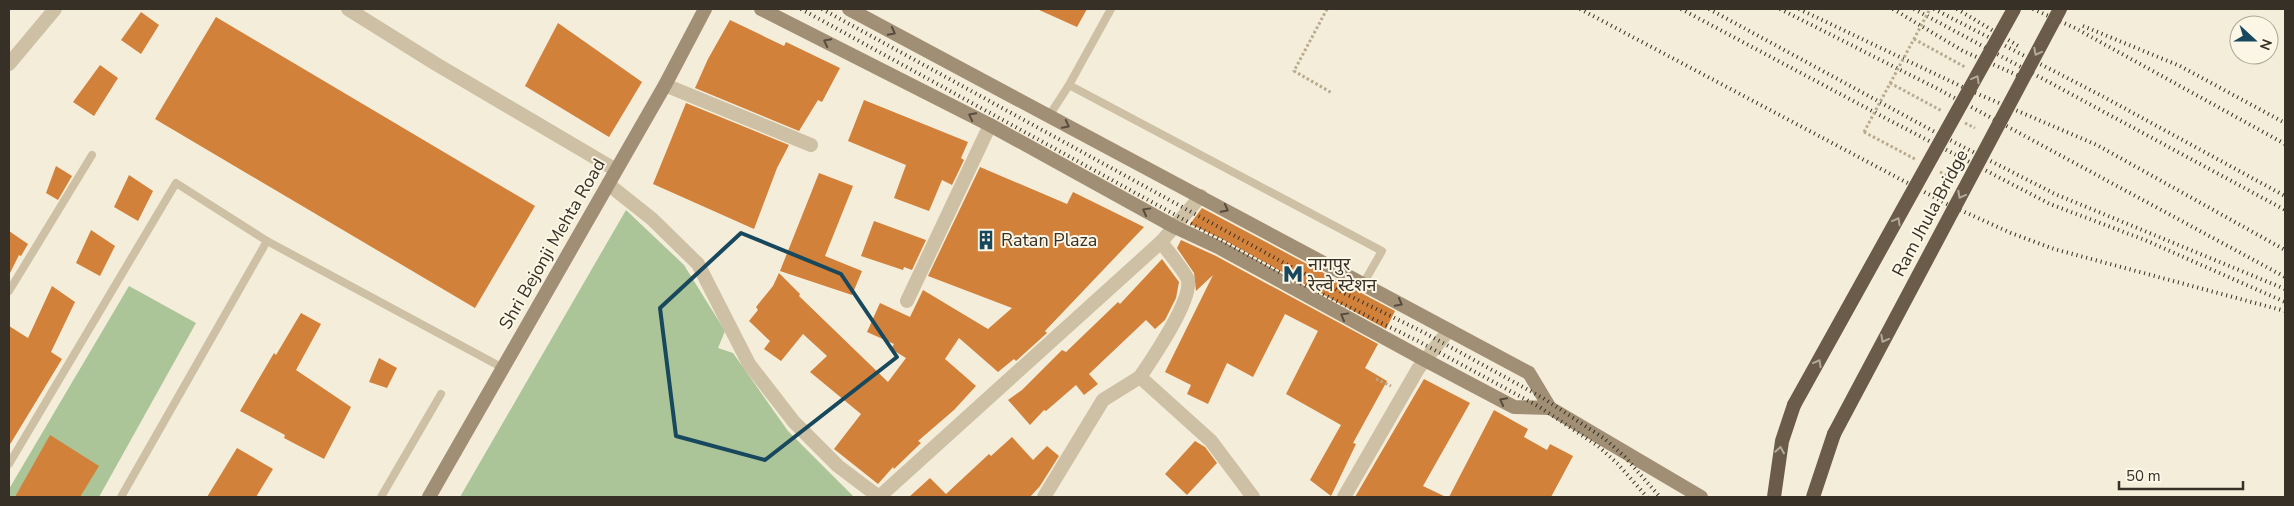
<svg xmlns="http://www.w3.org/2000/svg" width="2294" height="506" font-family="'Nunito Sans','Noto Sans Devanagari',sans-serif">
  <rect width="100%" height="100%" fill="#f4edd9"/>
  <!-- green -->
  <g fill="#abc498">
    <path d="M626 210 684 265 725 331 718 348 733 353 788 431 854 497H460Z"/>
    <path d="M129 286 196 323 99 497H9V489Z"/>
  </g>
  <!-- building -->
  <g fill="#d1813a">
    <path d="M1037 9H1087L1077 27Z"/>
    <path d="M141 12 159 25 141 54 121 40Z"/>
    <path d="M216 17 535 206 475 308 155 119Z"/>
    <path d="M730 20 784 46 786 42 840 68 822 102 818 100 799 131 695 88 708 59Z"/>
    <path d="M558 23 642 82 609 137 525 86Z"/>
    <path d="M100 65 118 78 94 116 73 102Z"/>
    <path d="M864 100 968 142 961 158 964 160 952 185 942 180 929 211 894 198 906 165 848 141Z"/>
    <path d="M686 103 789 145 777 168 754 229 653 184Z"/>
    <path d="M56 166 72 176 58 200 46 193Z"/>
    <path d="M980 167 1067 204 1073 192 1144 227 1045 331 1047 333 1016 361 1014 359 998 372 959 338 945 359 976 386 954 410 918 441 921 443 894 469 893 467 878 484 834 449 861 414 810 372 827 356 803 334 781 361 764 349 770 341 749 321 758 310 756 307 773 286 779 273 800 294 799 296 888 382 906 358 891 349 894 344 867 332 880 303 910 317 923 290 988 329 1012 308 928 276Z"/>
    <path d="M819 173 853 186 825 256 862 271 852 295 780 271Z"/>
    <path d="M129 175 153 191 138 221 114 207Z"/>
    <path d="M1202 208 1395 311 1386 329 1224 240 1190 224Z"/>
    <path d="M874 221 926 240 912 270 904 267 903 270 861 256Z"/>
    <path d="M91 230 115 246 100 276 76 263Z"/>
    <path d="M9 231 28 244 21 256 19 255 9 275Z"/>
    <path d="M1181 240 1216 256 1378 344 1365 368 1387 381 1353 443 1356 444 1331 496 1310 480 1341 425 1286 394 1318 331 1285 314 1253 377 1227 363 1208 404 1187 394 1191 385 1165 372 1213 275 1196 291 1194 273 1177 248Z"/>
    <path d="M1162 259 1179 282 1176 298 1165 320 1155 329 1146 320 1089 374 1098 384 1084 395 1076 385 1046 411 1044 410 1030 425 1008 400 1022 390 1062 350 1066 352 1118 302 1120 304Z"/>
    <path d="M52 286 75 302 51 352 62 359 9 446V326L28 338Z"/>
    <path d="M301 313 321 324 296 370 351 407 324 459 284 438 285 435 240 411 274 353 276 355Z"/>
    <path d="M379 358 397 368 387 388 369 382Z"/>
    <path d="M1424 379 1470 403 1423 486 1446 497H1355Z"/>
    <path d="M1494 410 1528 429 1524 437 1547 450 1550 444 1573 456 1551 497H1449Z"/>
    <path d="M50 435 99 466 80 497H15Z"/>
    <path d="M1012 437 1033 460 1047 446 1059 456 1040 486 1030 497H909L930 478 946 494 989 454 991 456Z"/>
    <path d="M1195 441 1205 447 1217 463 1187 495 1165 474Z"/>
    <path d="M237 448 273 469 256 497H207Z"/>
  </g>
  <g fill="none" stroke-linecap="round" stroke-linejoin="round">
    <!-- path -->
    <g stroke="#b9aa8e" stroke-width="3" stroke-dasharray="2.5 2.5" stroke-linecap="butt">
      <path d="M1327 9 1294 71 1332 93"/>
      <path d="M1914 39 1965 67"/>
      <path d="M1890 83 1942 111"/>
      <path d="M1965 123 1975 128"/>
      <path d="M1864 132 1915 159"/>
      <path d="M1940 172 1950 177"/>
      <path d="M1376 379 1391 386"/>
    </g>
    <!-- service -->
    <g stroke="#cdc0a4" stroke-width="8">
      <path d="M1069 85 1382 251 1363 284"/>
      <path d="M1049 116 1069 85 1111 9"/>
      <path d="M9 291 92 155"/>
      <path d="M9 464 176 183 267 241"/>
      <path d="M121 497 267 241 503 368"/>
      <path d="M381 497 441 394"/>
    </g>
    <!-- minor -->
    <g stroke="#cdc0a4" stroke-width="14">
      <path d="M348 9 436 64 616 170"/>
      <path d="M9 64 55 9"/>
      <path d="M665 85 811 145"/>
      <path d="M608 184 652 219 698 264 749 364 794 422 838 466 879 497 1161 242 1201 196"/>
      <path d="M1161 242C1166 249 1186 273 1188 280 1192 301 1152 359 1140 377L1211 441 1253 497"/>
      <path d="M907 301 990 125"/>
      <path d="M1044 497 1103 400 1140 377"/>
    </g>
    <!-- tertiary -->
    <path stroke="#cdc0a4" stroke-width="14" d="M1344 497 1418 369 1449 330"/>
    <!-- secondary -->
    <g stroke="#a18f75" stroke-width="14">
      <path d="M761 9 990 125 1175 227 1220 248 1427 361 1514 407 1550 408 1701 497"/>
      <path d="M849 9 1529 373 1550 408"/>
      <path d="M429 497 665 85 705 9"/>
    </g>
    <!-- trunk -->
    <g stroke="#6a5c49" stroke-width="14">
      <path d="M1774 497 1782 441 1794 405"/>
      <path d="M1813 497 1834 434"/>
    </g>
    <!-- rail -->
    <g stroke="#373026" stroke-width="4" stroke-dasharray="1 4" stroke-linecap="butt">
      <path d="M801 9 1290 278 1418 341 1538 406 1598 446 1618 464 1647 497"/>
      <path d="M822 9 1295 269 1423 332 1543 398 1605 439 1625 457 1660 497"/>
      <path d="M1580 9 1947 204 2011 233 2054 249 2285 311"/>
      <path d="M1681 9 1889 120 2050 204 2145 240 2285 302"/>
      <path d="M1709 9 1944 137 2055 194 2285 289"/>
      <path d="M1780 9 1938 89 2285 277"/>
      <path d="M1799 9 1971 91 2097 145 2285 250"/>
      <path d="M1893 9 1963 51 2026 79"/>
      <path d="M1914 9 2285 210"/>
      <path d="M1934 9 2102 96 2285 196"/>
      <path d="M1957 9 2020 47"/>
      <path d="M2033 9 2075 28 2285 144"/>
      <path d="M2083 26 2180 66 2285 123"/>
    </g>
    <!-- path-bridge -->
    <path stroke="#b9aa8e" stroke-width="3" stroke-dasharray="2.5 2.5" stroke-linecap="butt" d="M1864 132 1930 9"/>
    <!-- trunk-bridge -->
    <g stroke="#6a5c49" stroke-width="14">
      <path d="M1794 405 2014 9"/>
      <path d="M1834 434 2060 9"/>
    </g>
  </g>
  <!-- one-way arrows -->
  <defs><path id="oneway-chevron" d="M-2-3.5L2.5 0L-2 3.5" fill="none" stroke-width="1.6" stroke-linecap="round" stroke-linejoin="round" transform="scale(1.25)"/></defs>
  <g stroke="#574c3e">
    <use href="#oneway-chevron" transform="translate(892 32) rotate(28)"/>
    <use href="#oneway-chevron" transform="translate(827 42) rotate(-153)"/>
    <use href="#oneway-chevron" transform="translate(972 116) rotate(-153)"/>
    <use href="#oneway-chevron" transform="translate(1066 125) rotate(27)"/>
    <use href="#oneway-chevron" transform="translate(1225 209) rotate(28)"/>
    <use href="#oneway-chevron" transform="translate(1146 211) rotate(-151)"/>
    <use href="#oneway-chevron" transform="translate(1399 303) rotate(28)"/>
    <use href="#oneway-chevron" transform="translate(1344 316) rotate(-151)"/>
    <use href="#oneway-chevron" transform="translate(1503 401) rotate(-153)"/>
  </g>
  <g stroke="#b2a998">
    <use href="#oneway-chevron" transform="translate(2037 52) rotate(118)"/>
    <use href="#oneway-chevron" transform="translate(1976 79) rotate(-61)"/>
    <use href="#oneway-chevron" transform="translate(1961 195) rotate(118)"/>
    <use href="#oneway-chevron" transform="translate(1897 221) rotate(-61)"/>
    <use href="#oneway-chevron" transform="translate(1884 339) rotate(118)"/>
    <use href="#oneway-chevron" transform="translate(1818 363) rotate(-61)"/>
    <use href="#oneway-chevron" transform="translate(1780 450) rotate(-81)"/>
  </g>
  <!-- marked area -->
  <path fill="none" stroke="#18485d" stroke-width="4" stroke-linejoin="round" d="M741 233 841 274 897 357 765 460 676 436 660 308Z"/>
  <!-- icons -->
  <defs>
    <symbol id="building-bare" viewBox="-9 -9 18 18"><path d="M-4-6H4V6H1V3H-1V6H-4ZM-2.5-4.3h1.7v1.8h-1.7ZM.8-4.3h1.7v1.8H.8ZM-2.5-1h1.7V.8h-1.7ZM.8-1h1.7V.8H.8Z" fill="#18485d" stroke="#fbf6e6" stroke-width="2.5" paint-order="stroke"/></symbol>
    <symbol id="metro-bare" viewBox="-9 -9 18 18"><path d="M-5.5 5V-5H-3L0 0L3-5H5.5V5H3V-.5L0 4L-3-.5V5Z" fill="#18485d" stroke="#fbf6e6" stroke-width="2.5" paint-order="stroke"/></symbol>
  </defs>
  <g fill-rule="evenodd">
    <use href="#building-bare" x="972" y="226" width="28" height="28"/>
    <use href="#metro-bare" x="1279" y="260" width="28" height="28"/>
  </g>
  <g text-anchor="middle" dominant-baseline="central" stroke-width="4" stroke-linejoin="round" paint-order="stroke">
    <!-- street labels -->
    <g font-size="18" fill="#373026" stroke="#fbf6e6">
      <text transform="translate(1930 213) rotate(-62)">Ram Jhula Bridge</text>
      <text transform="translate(552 244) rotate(-60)">Shri Bejonji Mehta Road</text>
    </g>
    <!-- poi labels -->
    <g font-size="18" fill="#373026" stroke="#fbf6e6" text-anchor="start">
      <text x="1001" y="240">Ratan Plaza</text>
      <text x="1308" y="264">नागपुर<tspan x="1308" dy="21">रेल्वे स्टेशन</tspan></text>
    </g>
  </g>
  <!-- border -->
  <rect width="2294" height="506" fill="none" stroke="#373026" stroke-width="20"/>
  <!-- north arrow -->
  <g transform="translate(2254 40) rotate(111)"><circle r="24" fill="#fbf6e6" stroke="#ada799"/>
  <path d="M0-4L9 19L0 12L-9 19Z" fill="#18485d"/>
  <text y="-8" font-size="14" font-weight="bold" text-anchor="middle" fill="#373026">N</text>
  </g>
  <!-- scale -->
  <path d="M2119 481v8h124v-8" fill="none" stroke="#373026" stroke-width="2.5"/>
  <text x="2126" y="481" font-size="15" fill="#373026" stroke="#fbf6e6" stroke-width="4" paint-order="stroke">50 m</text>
</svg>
